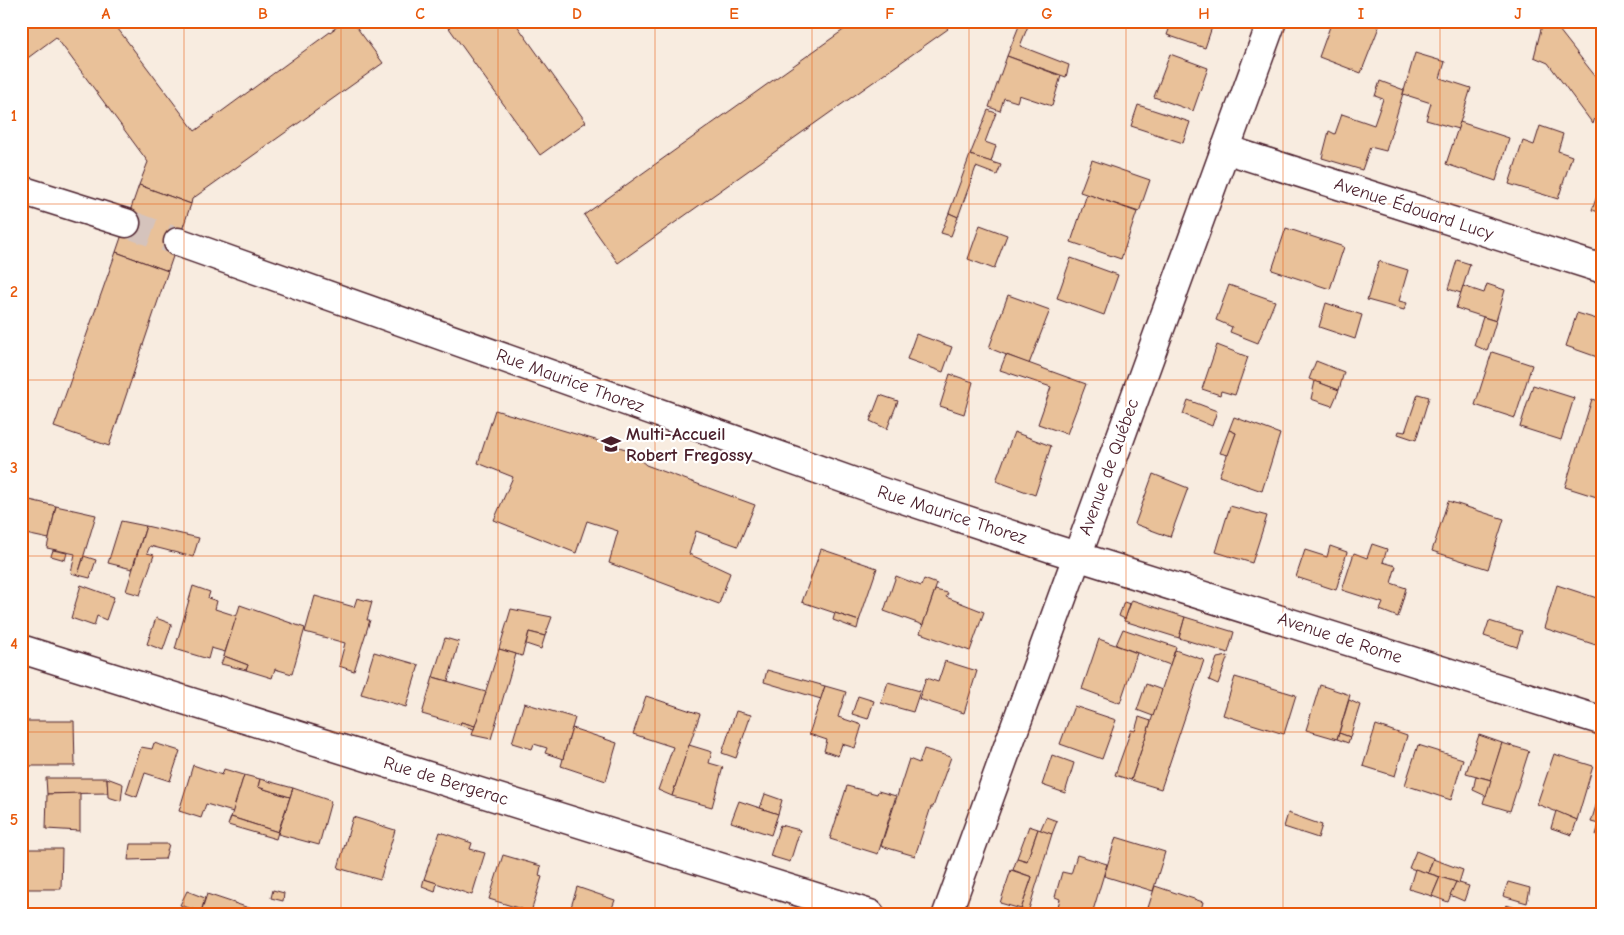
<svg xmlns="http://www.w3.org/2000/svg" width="1624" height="935" font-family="'Comic Neue',sans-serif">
  <rect width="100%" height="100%" fill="#f8ece0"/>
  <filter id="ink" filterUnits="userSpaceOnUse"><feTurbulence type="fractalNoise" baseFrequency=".02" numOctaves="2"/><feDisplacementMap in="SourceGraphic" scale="10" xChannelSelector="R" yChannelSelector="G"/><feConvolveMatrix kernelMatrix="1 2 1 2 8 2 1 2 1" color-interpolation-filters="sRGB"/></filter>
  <g filter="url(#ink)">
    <!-- building -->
    <g fill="#e9c199" stroke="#4a1f2b">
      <path d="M21 21H112L195 131 345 21H352L383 63 192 199 191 204 139 185 148 162 56 37 21 63Z"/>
      <path d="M444 21H514L586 122 540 155Z"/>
      <path d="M856 21H942L948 29 618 263 584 215Z"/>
      <path d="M1021 21H1030L1020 46 1069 65 1066 77 1007 56Z"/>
      <path d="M1172 21H1214L1205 48 1167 35Z"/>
      <path d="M1332 21H1366L1379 27 1361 73 1319 57Z"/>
      <path d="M1543 21H1552L1603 86V94L1593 124 1548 63 1534 57Z"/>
      <path d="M1415 53 1445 62 1440 78 1471 88 1458 129 1426 120 1431 103 1403 94Z"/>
      <path d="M1170 54 1208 68 1193 111 1154 97Z"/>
      <path d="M1007 56 1061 76 1052 106 1019 95 1017 102 1004 98 1000 111 989 107Z"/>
      <path d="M1380 81 1404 90 1386 151 1370 147 1362 170 1322 158 1329 131 1335 134 1342 114 1374 125 1383 99 1375 96Z"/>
      <path d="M1138 105 1190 122 1183 143 1131 126Z"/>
      <path d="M988 110 996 113 985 142 996 146 991 162 970 155Z"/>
      <path d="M1460 122 1509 138 1496 181 1446 164Z"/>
      <path d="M1540 126 1563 134 1558 151 1572 156 1558 199 1509 184 1523 141 1534 145Z"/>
      <path d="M970 155 1001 165 997 175 976 167 958 217 949 213Z"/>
      <path d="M1092 160 1150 180 1139 212 1080 192Z"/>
      <path d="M1603 179V213L1592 210Z"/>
      <path d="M139 185 191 204 168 271 116 252Z"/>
      <path d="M1087 194 1137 212 1121 259 1071 242Z"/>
      <path d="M949 213 958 217 951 236 941 233Z"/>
      <path d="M980 225 1007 235 994 269 968 259Z"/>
      <path d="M1286 228 1344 247 1330 289 1272 270Z"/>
      <path d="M116 252 168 271 109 446 54 427Z"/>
      <path d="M1071 258 1118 275 1104 315 1057 298Z"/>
      <path d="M1457 260 1470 264 1461 293 1448 289Z"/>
      <path d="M1379 261 1408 270 1399 301 1407 303 1404 310 1367 300Z"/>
      <path d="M1487 284 1505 290 1496 321 1456 308 1463 286 1484 293Z"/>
      <path d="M1229 285 1275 301 1258 343 1230 332 1232 327 1216 320Z"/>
      <path d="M1008 295 1050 310 1029 364 989 348Z"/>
      <path d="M1326 303 1362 315 1355 339 1319 327Z"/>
      <path d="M1577 313 1603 321V350L1600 358 1566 346Z"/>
      <path d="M1483 317 1496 321 1487 351 1474 345Z"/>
      <path d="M916 334 952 347 943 372 907 359Z"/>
      <path d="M1217 345 1248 357 1235 395 1221 391 1220 395 1202 389Z"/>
      <path d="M1492 352 1532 365 1515 418 1475 405Z"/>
      <path d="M1006 355 1086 384 1067 434 1038 424 1051 387 1000 370Z"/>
      <path d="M1316 361 1344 372 1339 390 1309 379Z"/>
      <path d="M950 374 973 382 964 414 940 406Z"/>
      <path d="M1315 381 1339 390 1332 406 1311 399Z"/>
      <path d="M1533 385 1574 398 1561 440 1520 427Z"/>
      <path d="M1418 394 1429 397 1416 440 1398 434 1399 431 1405 432Z"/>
      <path d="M880 395 898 401 887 429 870 421Z"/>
      <path d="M1592 399 1603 403V499L1565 487Z"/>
      <path d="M1188 400 1217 411 1212 426 1183 414Z"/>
      <path d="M495 410 629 450 646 465 755 505 738 546 696 531 689 554 730 573 719 604 609 563 618 531 587 521 576 553 494 520 513 477 478 463Z"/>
      <path d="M1234 417 1280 434 1262 491 1219 476 1236 433 1229 430Z"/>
      <path d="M1229 430 1236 433 1228 455 1220 453Z"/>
      <path d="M1014 432 1051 446 1035 495 996 481Z"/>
      <path d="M1153 474 1188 488 1170 537 1135 524Z"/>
      <path d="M21 498 56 506 49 539 21 533Z"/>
      <path d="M1448 501 1504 519 1488 569 1432 551Z"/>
      <path d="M56 506 96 515 78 575 71 573 75 554 47 548Z"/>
      <path d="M1230 506 1267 516 1252 563 1216 552Z"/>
      <path d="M121 521 146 526 132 569 108 563Z"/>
      <path d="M146 526 199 538 193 557 150 546 147 553 154 555 140 595 126 591Z"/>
      <path d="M1372 544 1387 549 1383 562 1396 566 1391 583 1406 588 1398 617 1380 610 1383 603 1342 590 1354 553 1367 558Z"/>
      <path d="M1330 546 1347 552 1336 590 1296 577 1305 550 1327 557Z"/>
      <path d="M821 549 877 568 859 621 802 602Z"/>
      <path d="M53 550 67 553 65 560 51 556Z"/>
      <path d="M84 556 96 560 90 578 78 575Z"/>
      <path d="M896 576 921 586 924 579 937 584 923 625 884 611Z"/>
      <path d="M81 585 114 597 106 620 97 616 94 626 71 618Z"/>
      <path d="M1557 585 1603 600V632L1599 646 1544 628Z"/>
      <path d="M193 586 210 592 208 598 217 601 215 609 237 616 225 652 211 648 208 659 175 649Z"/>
      <path d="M935 590 948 593 946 597 984 612 970 651 920 633Z"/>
      <path d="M315 596 354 607 357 598 372 602 367 620H370L354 671 339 666 345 643 305 632Z"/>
      <path d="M1132 600 1185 617 1179 638 1124 621Z"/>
      <path d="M1124 602 1130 604 1125 619 1119 616Z"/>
      <path d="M240 605 305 628 292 674 275 669 272 678 246 670 248 665 224 656Z"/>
      <path d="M511 609 552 617 545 636 529 632 522 656 499 649Z"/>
      <path d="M835 613 859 621 857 629 833 620Z"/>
      <path d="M1185 617 1234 632 1228 653 1179 638Z"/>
      <path d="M156 618 172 624 163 650 147 644Z"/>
      <path d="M1489 621 1522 631 1517 647 1484 636Z"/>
      <path d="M1123 629 1176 647 1170 665 1116 645Z"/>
      <path d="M529 632 545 636 541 649 526 644Z"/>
      <path d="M445 638 459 642 448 681 433 677Z"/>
      <path d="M1099 639 1137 653 1120 703 1082 689Z"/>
      <path d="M499 649 516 654 491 739 472 735Z"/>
      <path d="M1175 650 1204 660 1161 789 1131 780Z"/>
      <path d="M374 652 419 665 406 707 361 694Z"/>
      <path d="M224 656 248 665 246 670 221 664Z"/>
      <path d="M1228 656 1218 684 1209 680 1217 658Z"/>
      <path d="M945 661 977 671 964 713 919 699 926 678 938 682Z"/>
      <path d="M767 670 825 686 821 699 764 682Z"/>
      <path d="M433 677 486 692 475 726 461 722 460 725 422 714Z"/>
      <path d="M1235 677 1296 695 1284 734 1223 715Z"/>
      <path d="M888 682 920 691 913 712 881 703Z"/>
      <path d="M1146 684 1162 690 1153 716 1137 710Z"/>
      <path d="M1320 685 1350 695 1337 739 1306 730Z"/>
      <path d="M825 686 846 692 838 717 862 725 855 748 842 744 838 756 824 751 827 740 809 734Z"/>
      <path d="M646 696 700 714 672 796 658 790 673 747 633 734Z"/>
      <path d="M858 696 874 701 868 719 852 714Z"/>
      <path d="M1349 700 1360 705 1350 737 1339 733Z"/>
      <path d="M524 703 575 718 563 759 545 753 547 748 534 744 532 749 512 743Z"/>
      <path d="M1074 706 1116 720 1102 759 1060 744Z"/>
      <path d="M736 711 751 715 736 758 722 753Z"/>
      <path d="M1139 717 1151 721 1131 780 1115 775 1131 730 1135 731Z"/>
      <path d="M25 721H74L75 766H25Z"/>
      <path d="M461 722 475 726 474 729 460 725Z"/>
      <path d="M1376 725 1407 736 1395 776 1363 766Z"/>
      <path d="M572 728 617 743 606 781 561 766Z"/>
      <path d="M1339 733 1350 737 1348 743 1337 739Z"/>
      <path d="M1479 735 1502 743 1491 780 1466 773Z"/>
      <path d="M154 743 180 751 170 781 145 773 137 797 126 793 141 747 152 749Z"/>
      <path d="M1502 743 1529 751 1510 811 1483 803Z"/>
      <path d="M689 745 712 752 709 763 723 767 712 807 672 796Z"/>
      <path d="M1418 745 1463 759 1451 800 1405 785Z"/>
      <path d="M924 749 951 757 933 807H931L915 856 881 846 909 759 919 763Z"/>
      <path d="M1554 754 1593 766 1577 820 1537 804Z"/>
      <path d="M1052 755 1074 763 1065 793 1042 785Z"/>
      <path d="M193 765 222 775 224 769 244 775 233 812 206 804 201 818 179 811Z"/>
      <path d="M244 775 260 779 258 787 290 797 278 832 231 817Z"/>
      <path d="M1476 776 1491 780 1486 796 1473 790Z"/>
      <path d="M46 778H107L108 793 47 794Z"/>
      <path d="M107 778 123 784 121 801 108 797Z"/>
      <path d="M260 779 293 788 290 797 258 787Z"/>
      <path d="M1603 783V837L1596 835 1599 824 1591 822Z"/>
      <path d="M847 786 877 794 878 791 896 796 878 854 830 839Z"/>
      <path d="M293 788 331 801 319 845 278 834Z"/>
      <path d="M80 793V831L46 829 47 794Z"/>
      <path d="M765 794 782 800 778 814 760 808Z"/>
      <path d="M739 801 778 814 771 835 731 822Z"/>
      <path d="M1556 811 1577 820 1572 835 1551 828Z"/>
      <path d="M1288 813 1322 825 1318 838 1284 827Z"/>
      <path d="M231 817 278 832 276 839 228 825Z"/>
      <path d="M353 817 395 830 380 880 338 868Z"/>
      <path d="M1046 817 1057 821 1052 834 1040 831Z"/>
      <path d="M780 825 800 830 790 862 770 856Z"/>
      <path d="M1029 826 1038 829 1027 861 1017 858Z"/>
      <path d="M1038 829 1052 834 1028 912 1021 909 1032 877 1013 870 1017 858 1027 861Z"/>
      <path d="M440 832 472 843 470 849 485 853 472 895 424 879Z"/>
      <path d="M1116 837 1165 852 1153 891 1104 876Z"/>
      <path d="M130 844H169L165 859 128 860Z"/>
      <path d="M21 849H62L61 889H21Z"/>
      <path d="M1416 851 1433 858 1428 873 1409 868Z"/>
      <path d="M503 855 541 866 539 876 542 877 531 912 489 899Z"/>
      <path d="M1077 855 1107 864 1092 914H1056L1060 899 1055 897 1062 872 1071 874Z"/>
      <path d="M1433 859 1463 870 1459 883 1428 873Z"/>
      <path d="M1415 869 1440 877 1432 896 1409 889Z"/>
      <path d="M1011 870 1032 877 1021 909 1000 903Z"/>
      <path d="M1440 877 1456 882 1448 902 1432 896Z"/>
      <path d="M424 879 437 883 435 892 422 887Z"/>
      <path d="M1456 882 1469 886 1464 901 1450 895Z"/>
      <path d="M1508 882 1530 888 1527 903 1503 896Z"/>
      <path d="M1155 886 1203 902 1200 914H1146Z"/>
      <path d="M577 887 615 900 610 914H569Z"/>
      <path d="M273 890 284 893 283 901 271 898Z"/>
      <path d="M187 891 205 898 201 912 180 905Z"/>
      <path d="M207 894 255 910 254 914 201 912Z"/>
      <path d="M1506 905 1533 913 1504 914Z"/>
    </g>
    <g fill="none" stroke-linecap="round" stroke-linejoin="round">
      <!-- minor-tunnel -->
      <path stroke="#d5c3bc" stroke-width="28" stroke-dasharray="28 14" stroke-linecap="butt" d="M126 223 178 242"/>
      <defs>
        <g id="minor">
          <path d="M1225 149 1603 269"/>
          <path d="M21 190 126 223"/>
          <path d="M178 242 879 491 1051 548 1603 721"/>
          <path d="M21 649 870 914"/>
          <path d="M947 914 1272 21"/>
        </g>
      </defs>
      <!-- minor casing -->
      <use href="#minor" stroke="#4a1f2b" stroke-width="31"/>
      <!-- minor -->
      <use href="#minor" stroke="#fff" stroke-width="28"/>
    </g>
  </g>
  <!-- grid -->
  <path fill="none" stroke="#e8590c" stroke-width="1" stroke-opacity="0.55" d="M184 21V914M341 21V914M498 21V914M655 21V914M812 21V914M969 21V914M1126 21V914M1283 21V914M1440 21V914M21 204H1603M21 380H1603M21 556H1603M21 732H1603"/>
  <!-- icons -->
  <defs>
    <symbol id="school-bare" viewBox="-9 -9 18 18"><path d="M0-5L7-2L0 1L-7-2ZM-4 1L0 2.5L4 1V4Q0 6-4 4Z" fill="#4a1f2b" stroke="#fff" stroke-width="2.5" paint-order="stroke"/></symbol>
  </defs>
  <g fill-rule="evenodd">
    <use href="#school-bare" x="597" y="430" width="28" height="28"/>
  </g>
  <g text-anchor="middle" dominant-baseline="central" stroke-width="4.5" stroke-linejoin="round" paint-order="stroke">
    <!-- street labels -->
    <g font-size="18" fill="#4a1f2b" stroke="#fff">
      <text transform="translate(1414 209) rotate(18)">Avenue Édouard Lucy</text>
      <text transform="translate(570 381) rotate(20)">Rue Maurice Thorez</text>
      <text transform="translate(1109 467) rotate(-70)">Avenue de Québec</text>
      <text transform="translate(952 515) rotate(18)">Rue Maurice Thorez</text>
      <text transform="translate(1340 638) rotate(18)">Avenue de Rome</text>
      <text transform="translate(446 781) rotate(17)">Rue de Bergerac</text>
    </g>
    <!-- poi labels -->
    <g font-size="18" font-weight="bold" fill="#4a1f2b" stroke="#fff" text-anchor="start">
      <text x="626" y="434">Multi-Accueil<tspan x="626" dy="21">Robert Fregossy</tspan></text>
    </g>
  </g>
  <!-- margin -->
  <rect width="1624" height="935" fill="none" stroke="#fff" stroke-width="55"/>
  <rect x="28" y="28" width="1568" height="880" fill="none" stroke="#e8590c" stroke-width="2"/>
  <g font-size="16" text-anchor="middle" font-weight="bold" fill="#e8590c">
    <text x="106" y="19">A</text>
    <text x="263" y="19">B</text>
    <text x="420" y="19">C</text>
    <text x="577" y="19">D</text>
    <text x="734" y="19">E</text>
    <text x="890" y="19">F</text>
    <text x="1047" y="19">G</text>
    <text x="1204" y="19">H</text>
    <text x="1361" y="19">I</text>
    <text x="1518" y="19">J</text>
    <text x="14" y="121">1</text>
    <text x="14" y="297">2</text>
    <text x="14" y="473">3</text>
    <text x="14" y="649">4</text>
    <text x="14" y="825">5</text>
  </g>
</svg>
